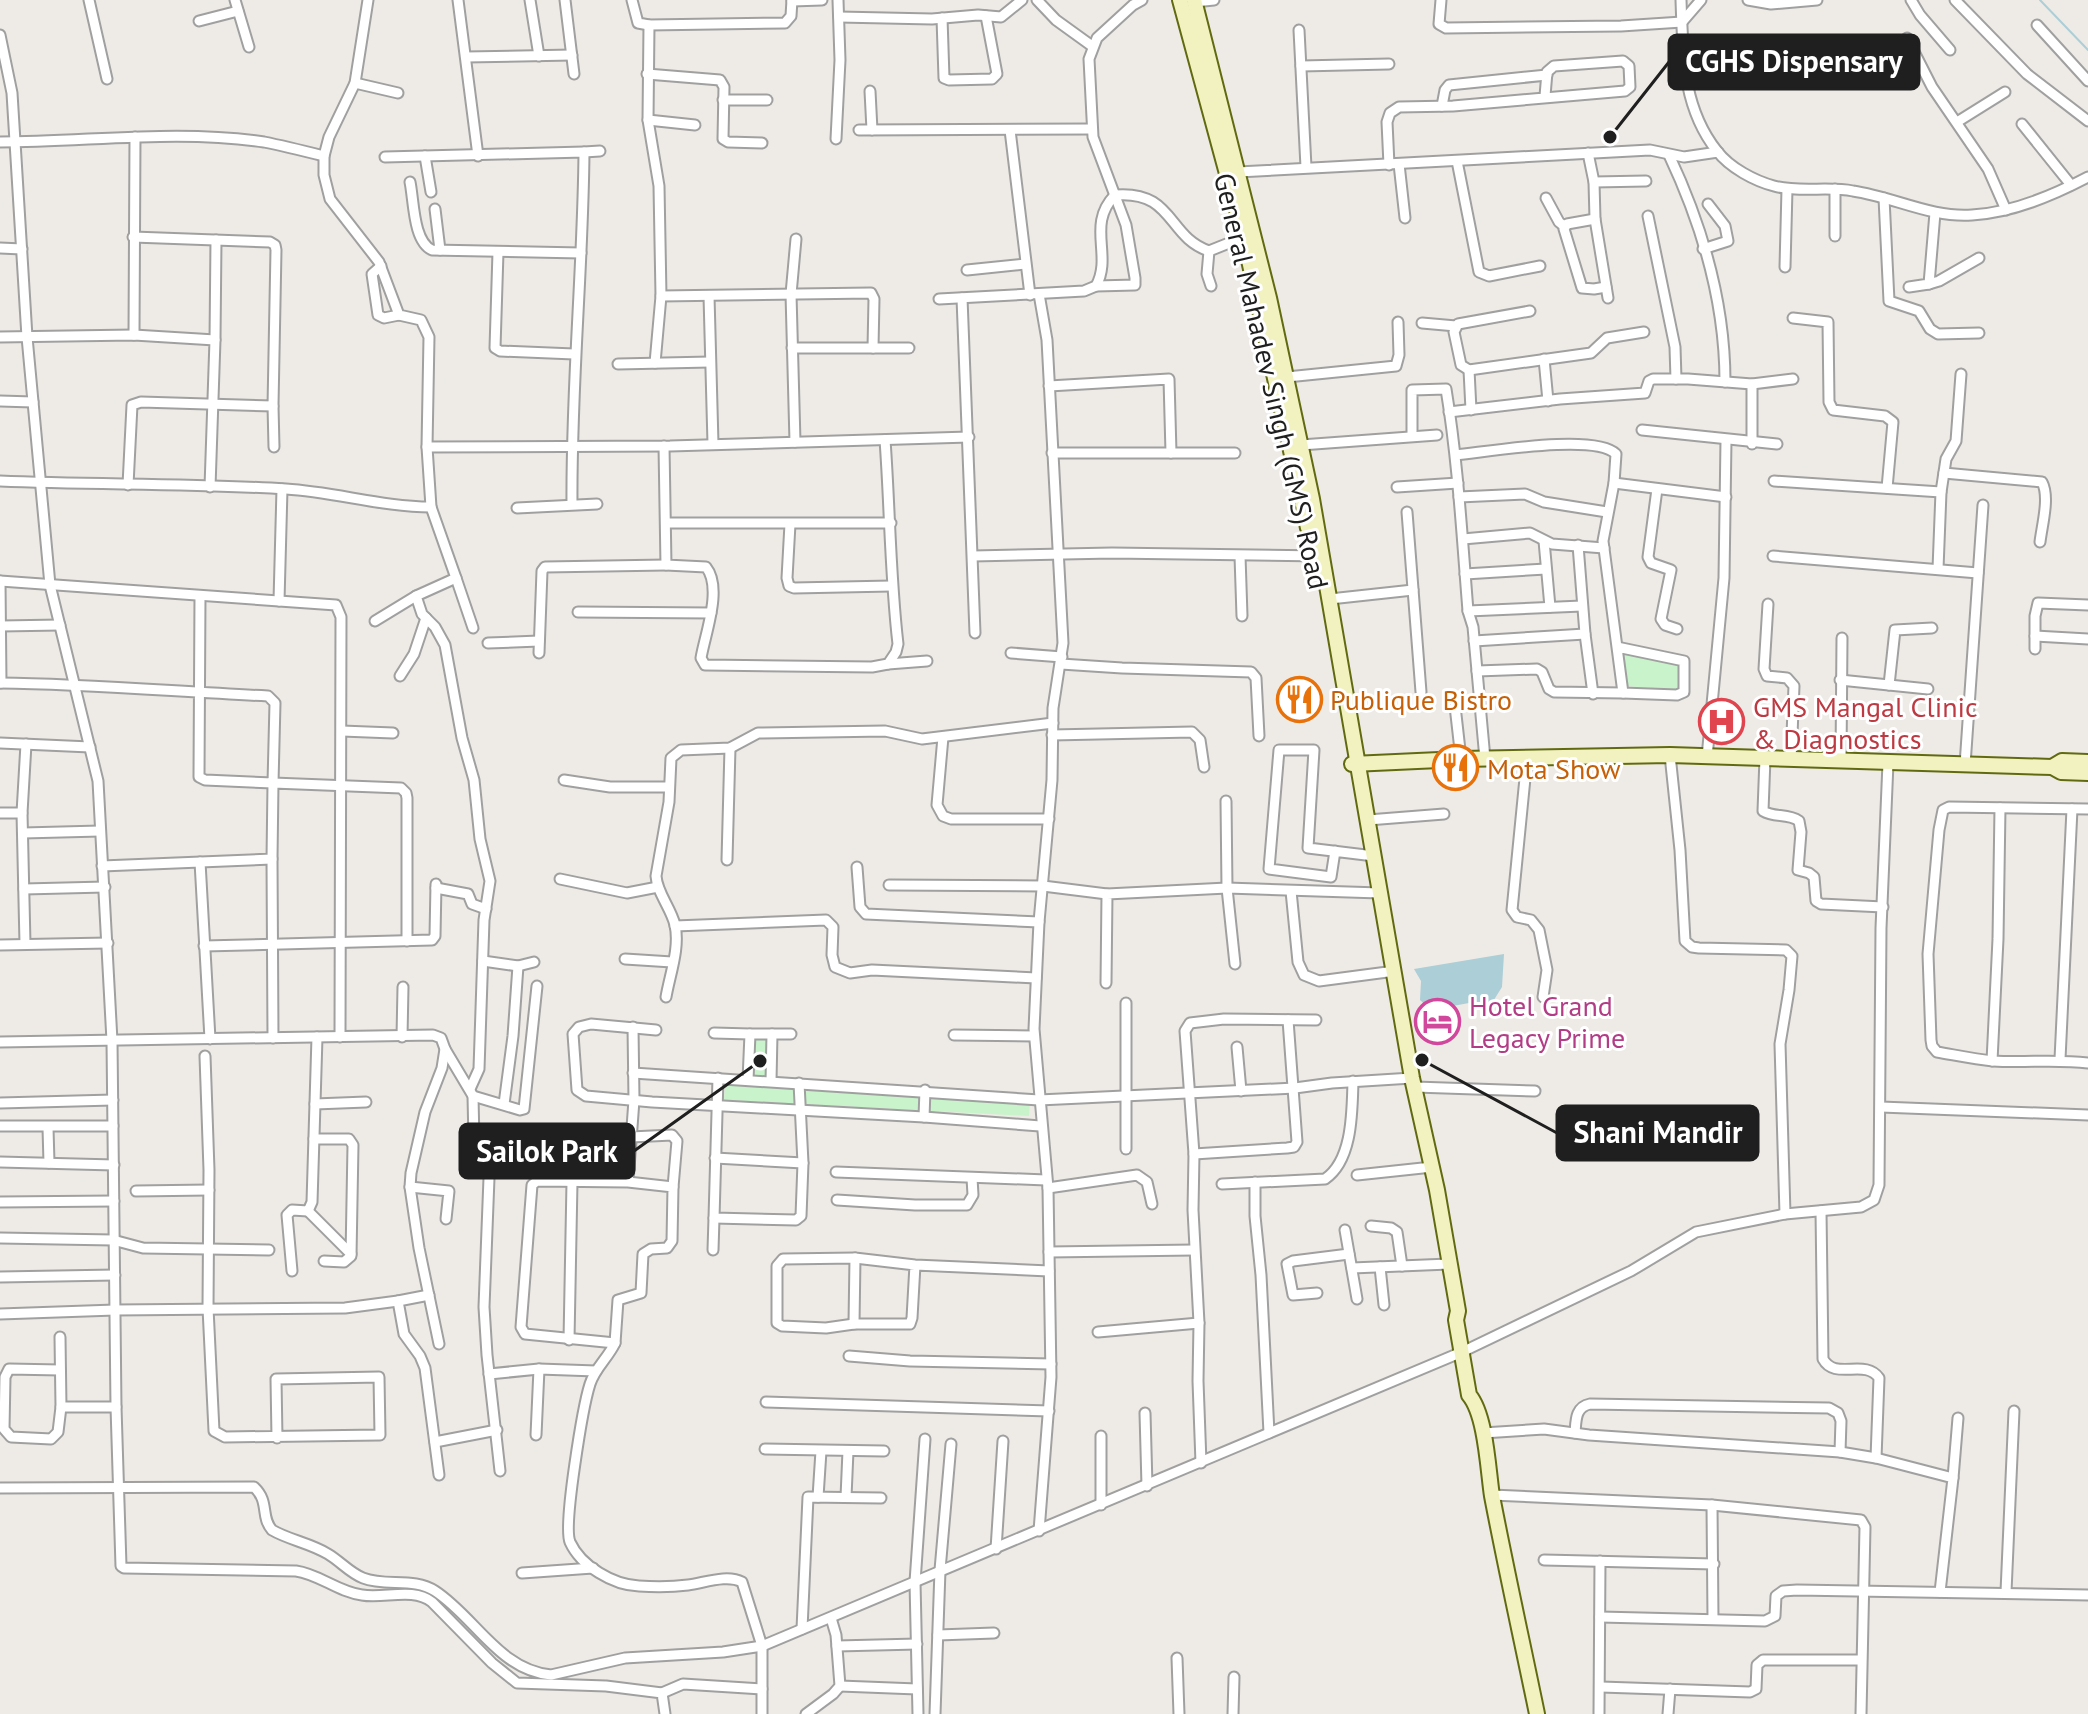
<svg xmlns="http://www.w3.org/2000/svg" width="2088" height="1714" font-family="'PT Sans',sans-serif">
  <rect width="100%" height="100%" fill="#eeebe6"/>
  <!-- park -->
  <g fill="#c8f3cb">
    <path d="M1622 653 1680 665V690L1625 686Z"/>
    <path d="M768 1037 767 1085 1030 1101 1029 1116 724 1100 725 1085 750 1086 754 1038Z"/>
  </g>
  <!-- water -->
  <path fill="#abced7" d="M1504 954 1502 987 1492 1003H1469L1431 1010 1420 1000 1421 981 1414 969Z"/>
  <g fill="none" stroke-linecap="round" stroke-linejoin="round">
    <!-- stream -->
    <path stroke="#abced7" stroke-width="2" d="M2040 0 2088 50"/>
    <defs>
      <g id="street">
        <path d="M89 0 107 79"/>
        <path d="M235 0 249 47"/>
        <path d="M368 0 355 83 329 137 324 156V175L330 199 379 262 399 315 421 320 429 337 427 447"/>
        <path d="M458 0 478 156"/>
        <path d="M530 0 539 56"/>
        <path d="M565 0 574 74"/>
        <path d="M632 0 638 23 649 25 785 23 791 16 792 0"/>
        <path d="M1037 0 1056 20 1092 46"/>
        <path d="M1441 0 1439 24 1446 28 1621 26 1682 22 1701 0"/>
        <path d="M1681 0C1683 54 1682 107 1717 151 1730 168 1755 181 1774 186 1799 193 1828 186 1853 191 1894 197 1931 218 1972 215 2011 213 2054 195 2088 177"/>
        <path d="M1748 0 1771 4 1817 0"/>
        <path d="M1911 0 1920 15 1950 50"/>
        <path d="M1955 0 2027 74 2088 121"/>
        <path d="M792 1 822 0"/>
        <path d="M1194 2 1214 0"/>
        <path d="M839 17 932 19 978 15 1001 17 1022 0"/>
        <path d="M942 18 944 78 949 80 992 79 997 74 986 16"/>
        <path d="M199 21 238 11"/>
        <path d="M649 25 648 120 659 186 661 296 655 363"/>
        <path d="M2037 25 2088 81"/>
        <path d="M1299 30 1306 167"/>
        <path d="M0 35 12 93 27 337 50 585 98 781 112 1041 116 1407 121 1566 124 1568 296 1571C319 1574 338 1592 362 1595 384 1599 413 1587 432 1602L492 1663 517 1683 606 1686 662 1693 665 1714"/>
        <path d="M1907 38 1932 87 1988 169 2006 210"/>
        <path d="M466 57 572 55"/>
        <path d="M1301 66 1389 64"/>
        <path d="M647 74 720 80 724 87 723 139 728 142 762 143"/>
        <path d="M355 83 398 93"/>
        <path d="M870 91 872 130"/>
        <path d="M723 100H767"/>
        <path d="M1442 106 1445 90 1449 85 1547 75"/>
        <path d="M648 120 695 125"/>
        <path d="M1957 122 2005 92"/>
        <path d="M2022 124 2071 185"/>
        <path d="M859 130 1092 129"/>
        <path d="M1010 130 1030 295"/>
        <path d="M836 139 840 60 838 0"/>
        <path d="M0 142C88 142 177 129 264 142 284 146 304 151 324 156"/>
        <path d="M584 152 600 151"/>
        <path d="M1588 153 1594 182 1595 219 1608 298"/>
        <path d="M1669 155C1702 225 1725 304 1725 382"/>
        <path d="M425 156 431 192"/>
        <path d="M385 157 584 152C583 270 571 385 572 504"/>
        <path d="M1457 161 1479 272 1489 276 1540 266"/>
        <path d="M1399 164 1405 218"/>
        <path d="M1389 165 1387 122 1390 113 1399 107 1453 106 1625 91 1630 87 1629 66 1623 61 1554 66 1547 72 1545 96"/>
        <path d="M1238 172 1650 150 1684 157 1718 152"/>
        <path d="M410 182C414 201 413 241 432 250L581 253"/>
        <path d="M1594 182 1646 181"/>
        <path d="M1835 189V236"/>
        <path d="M1546 198 1559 222 1564 226"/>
        <path d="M1884 198 1889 301 1919 311 1930 329 1938 334 1979 333"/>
        <path d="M435 209 440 250"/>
        <path d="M1648 216 1675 347 1676 379"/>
        <path d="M1595 219 1567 224 1564 229 1582 288 1594 289 1606 287"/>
        <path d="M0 248 22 249"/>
        <path d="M1703 249 1728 241 1725 226 1708 204"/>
        <path d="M1209 251 1207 274 1211 286"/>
        <path d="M498 252 495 348 500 351 574 354"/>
        <path d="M381 266 372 274 378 315 384 318 399 315"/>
        <path d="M1785 267 1787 189"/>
        <path d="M967 270 1025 264"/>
        <path d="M1929 284 1939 281 1979 258"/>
        <path d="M1096 286 1135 285V278L1126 225 1093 137 1089 59 1097 38 1133 5 1142 0"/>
        <path d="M1909 287 1929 284 1935 213"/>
        <path d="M1039 294 1047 340 1063 643 1053 708 1052 780 1039 922 1034 1029 1048 1188 1051 1377 1039 1531"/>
        <path d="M661 296 871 293 874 299 873 348"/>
        <path d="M709 296 713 444"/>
        <path d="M962 298 975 633"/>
        <path d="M939 299 1084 291 1096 286C1113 255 1086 225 1115 195 1174 190 1167 237 1209 251L1244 237"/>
        <path d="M1530 311 1458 324 1454 332 1461 365 1469 370 1591 353 1607 338 1644 332"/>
        <path d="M1793 318 1828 322 1829 402 1833 410 1885 416 1893 422 1887 488"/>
        <path d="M1422 323 1456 326"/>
        <path d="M134 335 135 137"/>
        <path d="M0 337 134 335 215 340 210 487"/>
        <path d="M215 340 216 240"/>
        <path d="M792 348H909"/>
        <path d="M1544 359 1548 401"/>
        <path d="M618 364 710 362"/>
        <path d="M1469 370 1471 410"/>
        <path d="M1287 377 1396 366 1399 355 1398 322"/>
        <path d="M1049 386 1169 379 1171 453"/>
        <path d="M0 401 33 402"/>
        <path d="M273 406 274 447"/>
        <path d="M1449 412 1560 399 1645 393 1649 381 1653 379H1688L1752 384 1793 379"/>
        <path d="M1642 430 1777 444"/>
        <path d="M1412 435V390L1446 389C1458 462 1462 537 1468 611L1473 627 1485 759"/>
        <path d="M795 442 791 294 796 239"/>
        <path d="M1752 444V384"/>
        <path d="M1301 445 1437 435"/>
        <path d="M664 446 666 565 706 567C723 588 705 634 701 658L705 665 872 667 888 664 896 652 898 644C890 576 890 508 885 440"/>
        <path d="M1052 453H1235"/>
        <path d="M1456 455C1487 452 1595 433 1616 454L1614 483 1603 541 1623 693 1677 695 1684 692V661L1617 647"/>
        <path d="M1944 473 2042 482C2050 497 2042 525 2040 542"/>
        <path d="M0 481C95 485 191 483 286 489 335 492 383 507 431 507L427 447 670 446 969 437"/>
        <path d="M1774 481 1941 492"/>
        <path d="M1614 483 1726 497"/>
        <path d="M128 485 132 405 141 402 273 406 276 250 275 245 270 242 133 237"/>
        <path d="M1397 487 1458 483"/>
        <path d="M1657 489 1648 557 1651 563 1671 570 1661 619 1665 625 1677 629"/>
        <path d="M1459 497 1525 494 1544 502 1607 512"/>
        <path d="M431 507 456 578 416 596 422 614 435 627 445 645 462 738 474 780 480 839 490 881 484 920 479 1069 470 1089"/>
        <path d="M517 508 597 504"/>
        <path d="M1407 512 1421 692"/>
        <path d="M666 523H891"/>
        <path d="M790 524 787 578 789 586 794 588 891 586"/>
        <path d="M1463 539 1530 533 1552 544 1604 548"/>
        <path d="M1544 541 1550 607"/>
        <path d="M1578 545 1585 634 1593 694"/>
        <path d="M973 556 1112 553 1322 556"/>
        <path d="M1240 556 1242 616"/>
        <path d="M1773 556 1978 573"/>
        <path d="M1938 569 1941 492 1946 459 1956 441 1961 374"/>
        <path d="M1465 574 1546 569"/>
        <path d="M456 578 473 628"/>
        <path d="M0 581 336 605 341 617 340 1037"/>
        <path d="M0 581 1 683"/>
        <path d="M1330 599 1413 590"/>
        <path d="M279 601 282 489"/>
        <path d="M1768 604 1764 669 1767 676 1787 678 1794 686 1791 759"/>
        <path d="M1468 611 1582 606"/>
        <path d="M578 612 711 613"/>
        <path d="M375 621 416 596"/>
        <path d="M1 626 60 625"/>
        <path d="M2035 636 2088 639"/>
        <path d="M1474 641 1585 634"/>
        <path d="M488 643 539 641"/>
        <path d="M2035 649V616L2038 603 2088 605"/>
        <path d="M539 653 542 571 545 567 666 565"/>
        <path d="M1011 653 1062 657"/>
        <path d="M888 664 927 661"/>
        <path d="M1061 664 1122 668 1251 672 1256 678 1259 736"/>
        <path d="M1477 671 1537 669 1542 672 1549 689 1554 692 1623 693"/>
        <path d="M400 676 414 654 426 618"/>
        <path d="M1840 680 1928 689"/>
        <path d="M0 683C90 684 179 692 268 696L275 703 273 783 205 780 199 777 200 596"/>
        <path d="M1889 685 1895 630 1932 628"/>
        <path d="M1454 697 1461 759"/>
        <path d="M342 731 393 733"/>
        <path d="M1052 735 1192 732 1200 740 1204 767"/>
        <path d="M943 737 937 805 943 816 951 819H1049"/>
        <path d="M0 743 90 747"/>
        <path d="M1670 755 1680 850 1685 941 1692 947 1699 948 1786 950 1792 956 1789 990 1780 1044 1785 1214"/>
        <path d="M1707 757 1724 578 1726 440"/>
        <path d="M1527 758 1512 910 1517 917 1531 920 1539 930 1547 970 1543 997"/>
        <path d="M1765 758 1763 811C1774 818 1788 813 1799 821L1801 832 1798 870 1809 873 1814 877 1816 901 1821 904 1883 907"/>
        <path d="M1841 760 1842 638"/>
        <path d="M1965 765 1983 505"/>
        <path d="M564 780 610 787H669"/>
        <path d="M1226 801 1227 888 1235 964"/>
        <path d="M2088 809 1949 807 1943 810 1939 830 1928 954 1931 1040 1932 1046 1937 1052C1955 1055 1974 1059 1993 1061 2025 1063 2056 1059 2088 1063"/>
        <path d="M0 813H22L25 944"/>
        <path d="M22 813 26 744"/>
        <path d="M1368 820 1444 814"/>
        <path d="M23 833 100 831"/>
        <path d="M1335 851 1331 877 1269 869 1279 750H1314L1308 848 1374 856"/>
        <path d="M272 859 273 1038"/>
        <path d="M727 860 730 748"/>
        <path d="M200 862 210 1039"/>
        <path d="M102 866 272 859 273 783 401 788 406 793 407 798V941"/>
        <path d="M857 867 860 907 866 914 1039 922"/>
        <path d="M560 879 627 893 658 887"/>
        <path d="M889 885 1043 886 1107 894"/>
        <path d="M436 888 468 894 472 904 486 909"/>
        <path d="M24 889 105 887"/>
        <path d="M1291 891 1298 962 1304 975 1319 981 1395 971"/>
        <path d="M675 926 826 920 833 927 832 955 835 967 850 973 872 970 1036 978"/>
        <path d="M0 945 108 943"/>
        <path d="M204 946 432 940 435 936 436 884"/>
        <path d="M625 959 672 962"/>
        <path d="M483 961 518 966 534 962"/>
        <path d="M1106 983 1107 894 1227 888 1380 893"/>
        <path d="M666 997C670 974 680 948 675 925 671 908 657 893 656 876L669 802 671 758 681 750 730 748 758 733 885 731 922 739 1053 723"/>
        <path d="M1126 1003V1149"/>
        <path d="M656 1030 591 1024 579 1027 573 1034 577 1090 586 1096 652 1102 924 1117 1040 1126"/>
        <path d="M714 1033 750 1034"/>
        <path d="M954 1035 1034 1036"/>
        <path d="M402 1037 403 987"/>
        <path d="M0 1042 433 1035 441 1038 445 1049 442 1068 425 1112 411 1173 410 1187 419 1248 439 1344"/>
        <path d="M1237 1047 1241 1091"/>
        <path d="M445 1049 473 1096 474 1142 489 1178 484 1307 487 1355 500 1471"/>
        <path d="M205 1056 209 1170 208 1308 214 1431 225 1437 380 1435 379 1377 276 1379 277 1438"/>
        <path d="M2060 1059 2072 809"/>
        <path d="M1992 1061 1998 939 2000 808"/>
        <path d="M633 1073 1039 1100 1295 1088 1332 1083 1412 1078"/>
        <path d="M718 1078 714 1218 796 1220 801 1216 803 1163 799 1083"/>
        <path d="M748 1080 750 1034H791"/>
        <path d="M771 1081 772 1034"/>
        <path d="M1415 1087 1535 1091"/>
        <path d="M473 1096 520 1110 524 1109 537 986"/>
        <path d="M0 1103 113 1100"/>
        <path d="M315 1104 366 1102"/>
        <path d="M504 1104 513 1036 518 966"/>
        <path d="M1881 1107 2088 1115"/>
        <path d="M924 1117 925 1090"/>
        <path d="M0 1126H113"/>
        <path d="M48 1128 49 1163"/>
        <path d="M546 1131 631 1137 672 1135 677 1141 673 1187"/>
        <path d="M314 1139H349L353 1145 351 1256 344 1262 324 1261"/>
        <path d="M1194 1154 1287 1148 1294 1147 1297 1142 1288 1020"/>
        <path d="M715 1158 803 1163"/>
        <path d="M0 1162 114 1165"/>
        <path d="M836 1172 1046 1180"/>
        <path d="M1357 1175 1432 1167"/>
        <path d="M628 1182 673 1187 672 1241 667 1248 651 1249 643 1254 641 1293 618 1300 615 1343 525 1334 521 1327 532 1185 537 1181 628 1182 634 1100 633 1027"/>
        <path d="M1255 1182V1216L1261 1275 1269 1433"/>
        <path d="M1222 1184 1325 1179C1353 1160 1352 1111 1353 1081"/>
        <path d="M410 1187 449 1191 446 1219"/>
        <path d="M1048 1188 1137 1175 1147 1182 1152 1204"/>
        <path d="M136 1191 209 1190"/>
        <path d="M837 1200 915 1205H967L973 1195 972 1178"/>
        <path d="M0 1202 114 1201"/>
        <path d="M308 1211 351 1254"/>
        <path d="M1821 1211 1823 1359C1835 1381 1865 1358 1879 1378L1876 1458"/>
        <path d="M1371 1226 1391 1228 1397 1232 1402 1266"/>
        <path d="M1345 1230 1357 1299"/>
        <path d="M0 1238 113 1240 143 1248 269 1250"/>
        <path d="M713 1250 714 1218"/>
        <path d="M1049 1252 1194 1250"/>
        <path d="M915 1265 912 1318 910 1324H854L826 1328 782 1326 777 1323V1266L783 1259 855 1258 915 1265 1049 1271"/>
        <path d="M1380 1267 1384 1305"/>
        <path d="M1352 1268 1449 1264"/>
        <path d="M292 1271 287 1215 292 1210 308 1211 312 1202 317 1037"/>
        <path d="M0 1277 115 1275"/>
        <path d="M1317 1293 1293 1295 1287 1264 1293 1261 1349 1254"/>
        <path d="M429 1295 398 1301 404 1334 420 1356 425 1368 439 1475"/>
        <path d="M0 1314 115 1310 345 1308 398 1301"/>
        <path d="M854 1324 855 1258"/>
        <path d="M1098 1332 1199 1323"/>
        <path d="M60 1337 61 1407H116"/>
        <path d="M569 1340 572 1182"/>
        <path d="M615 1343C608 1358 595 1368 590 1384 583 1406 563 1525 570 1542 581 1566 613 1585 639 1586 655 1587 672 1587 688 1585 704 1583 727 1574 742 1582L762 1646V1714"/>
        <path d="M849 1356 910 1361 1051 1364"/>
        <path d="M60 1370 9 1369 5 1377 4 1429 11 1437 51 1439 58 1432 61 1407"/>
        <path d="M489 1374 539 1369 596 1371"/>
        <path d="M766 1402 1049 1411"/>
        <path d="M1145 1413 1147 1486"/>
        <path d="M1483 1433 1544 1429 1589 1435 1840 1452 1876 1458 1953 1478 1940 1592"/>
        <path d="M1575 1433C1576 1421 1575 1407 1590 1404L1829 1408 1838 1413 1841 1421 1840 1452"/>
        <path d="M536 1435 539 1369"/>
        <path d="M1101 1436V1505"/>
        <path d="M435 1442 497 1430"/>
        <path d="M765 1449 884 1451"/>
        <path d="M1201 1463 1198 1381 1199 1323 1193 1210 1194 1154 1185 1031 1190 1023 1224 1019 1316 1020"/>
        <path d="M1953 1478 1958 1418"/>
        <path d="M0 1488 254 1487C270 1502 260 1516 272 1530 289 1540 310 1543 328 1554 340 1561 350 1573 363 1578 386 1587 414 1577 435 1591 475 1617 499 1670 551 1675L625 1658 723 1652 762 1646 1462 1352 1631 1271 1696 1232 1785 1214 1861 1207 1874 1200 1879 1185 1881 928 1888 763"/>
        <path d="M1492 1495 1712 1505 1861 1520 1865 1527 1861 1714"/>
        <path d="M818 1497 821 1451"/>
        <path d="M846 1497 848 1451"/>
        <path d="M1712 1505 1713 1619"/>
        <path d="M996 1549 1003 1441"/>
        <path d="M1544 1560 1714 1564"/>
        <path d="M522 1573 593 1568"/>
        <path d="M2006 1592 2014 1411"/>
        <path d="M1600 1617 1765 1621 1775 1616 1776 1596 1783 1591 1797 1590 2088 1595"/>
        <path d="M802 1629 808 1497 881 1498"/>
        <path d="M938 1635 994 1633"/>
        <path d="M837 1646 917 1644"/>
        <path d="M1177 1658 1179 1714"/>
        <path d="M840 1686 917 1689"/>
        <path d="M1601 1687 1750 1692 1756 1689 1757 1665 1763 1660H1861"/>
        <path d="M662 1693 683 1684 762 1689"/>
        <path d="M806 1714 833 1694 840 1686 836 1635 831 1618"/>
        <path d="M918 1714 915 1582 925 1439"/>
        <path d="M935 1714 940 1570 951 1444"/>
        <path d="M1233 1714 1234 1677"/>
        <path d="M1599 1714 1600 1561"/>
        <path d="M1668 1714 1670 1689"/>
      </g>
      <g id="secondary">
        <path d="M1180 0 1243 233 1308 528"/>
        <path d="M1194 0 1269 298 1312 499 1412 1078 1437 1190 1458 1311 1456 1320 1469 1395C1486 1415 1488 1470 1492 1496 1506 1569 1522 1641 1537 1714"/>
        <path d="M1352 764 1461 759 1670 755 2052 767 2061 772 2088 773"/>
        <path d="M2052 767 2062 761 2088 762"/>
      </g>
    </defs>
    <!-- street casing -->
    <use href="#street" stroke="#a0a0a0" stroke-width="13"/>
    <!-- secondary casing -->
    <use href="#secondary" stroke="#626a11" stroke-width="18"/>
    <!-- street -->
    <use href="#street" stroke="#fff" stroke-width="9"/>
    <!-- secondary -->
    <use href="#secondary" stroke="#f1f2c0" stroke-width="14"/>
  </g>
  <!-- icons -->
  <defs>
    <symbol id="restaurant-ring" viewBox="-11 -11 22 22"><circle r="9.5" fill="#fff" stroke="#e8710a" stroke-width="1.5"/><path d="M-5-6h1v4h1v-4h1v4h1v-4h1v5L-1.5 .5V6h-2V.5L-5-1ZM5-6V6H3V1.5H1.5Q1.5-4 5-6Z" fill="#e8710a"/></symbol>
    <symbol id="hospital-ring" viewBox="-11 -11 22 22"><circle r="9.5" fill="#fff" stroke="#e0444e" stroke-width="1.5"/><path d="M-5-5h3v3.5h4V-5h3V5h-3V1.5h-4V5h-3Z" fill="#e0444e"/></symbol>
    <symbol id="hotel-ring" viewBox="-11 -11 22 22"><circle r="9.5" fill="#fff" stroke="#d1479c" stroke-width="1.5"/><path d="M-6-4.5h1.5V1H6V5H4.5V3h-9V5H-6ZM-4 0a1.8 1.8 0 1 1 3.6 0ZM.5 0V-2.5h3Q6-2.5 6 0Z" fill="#d1479c"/></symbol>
  </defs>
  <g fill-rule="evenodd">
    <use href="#restaurant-ring" x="1274" y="674" width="51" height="51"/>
    <use href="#hospital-ring" x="1696" y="696" width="51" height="51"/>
    <use href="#restaurant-ring" x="1430" y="742" width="51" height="51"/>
    <use href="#hotel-ring" x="1412" y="996" width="51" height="51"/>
  </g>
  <g text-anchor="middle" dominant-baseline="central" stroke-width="6" stroke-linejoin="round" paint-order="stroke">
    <!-- street labels -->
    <g font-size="28" fill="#1f1f1f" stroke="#fff">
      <text transform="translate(1272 381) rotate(77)">General Mahadev Singh (GMS) Road</text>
    </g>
    <!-- food labels -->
    <g font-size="28" fill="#c56008" stroke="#fff" text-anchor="start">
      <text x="1330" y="699">Publique Bistro</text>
      <text x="1487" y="768">Mota Show</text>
    </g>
    <!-- health labels -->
    <g font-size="28" fill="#be3a42" stroke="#fff" text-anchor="start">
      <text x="1753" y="706">GMS Mangal Clinic<tspan x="1753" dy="32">&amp; Diagnostics</tspan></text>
    </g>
    <!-- hotel labels -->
    <g font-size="28" fill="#b23c85" stroke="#fff" text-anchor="start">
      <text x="1469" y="1005">Hotel Grand<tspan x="1469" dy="32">Legacy Prime</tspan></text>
    </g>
  </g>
  <!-- callouts -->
  <path fill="none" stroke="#1f1f1f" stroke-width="3" d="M1610 137L1669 62M1422 1060L1557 1133M760 1061L634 1151"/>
  <g fill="#1f1f1f" stroke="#fff" stroke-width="3">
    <circle cx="1610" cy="137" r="8"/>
    <circle cx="1422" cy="1060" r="8"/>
    <circle cx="760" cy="1061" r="8"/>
  </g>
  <g fill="#1f1f1f" stroke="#1f1f1f" stroke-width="3">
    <rect x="1669" y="35" width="250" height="54" rx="8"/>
    <rect x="1557" y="1106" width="201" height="54" rx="8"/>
    <rect x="460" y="1124" width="174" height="54" rx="8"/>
  </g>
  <g font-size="30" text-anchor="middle" font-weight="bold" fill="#fff">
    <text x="1794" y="72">CGHS Dispensary</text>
    <text x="1658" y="1143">Shani Mandir</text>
    <text x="547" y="1162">Sailok Park</text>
  </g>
</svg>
